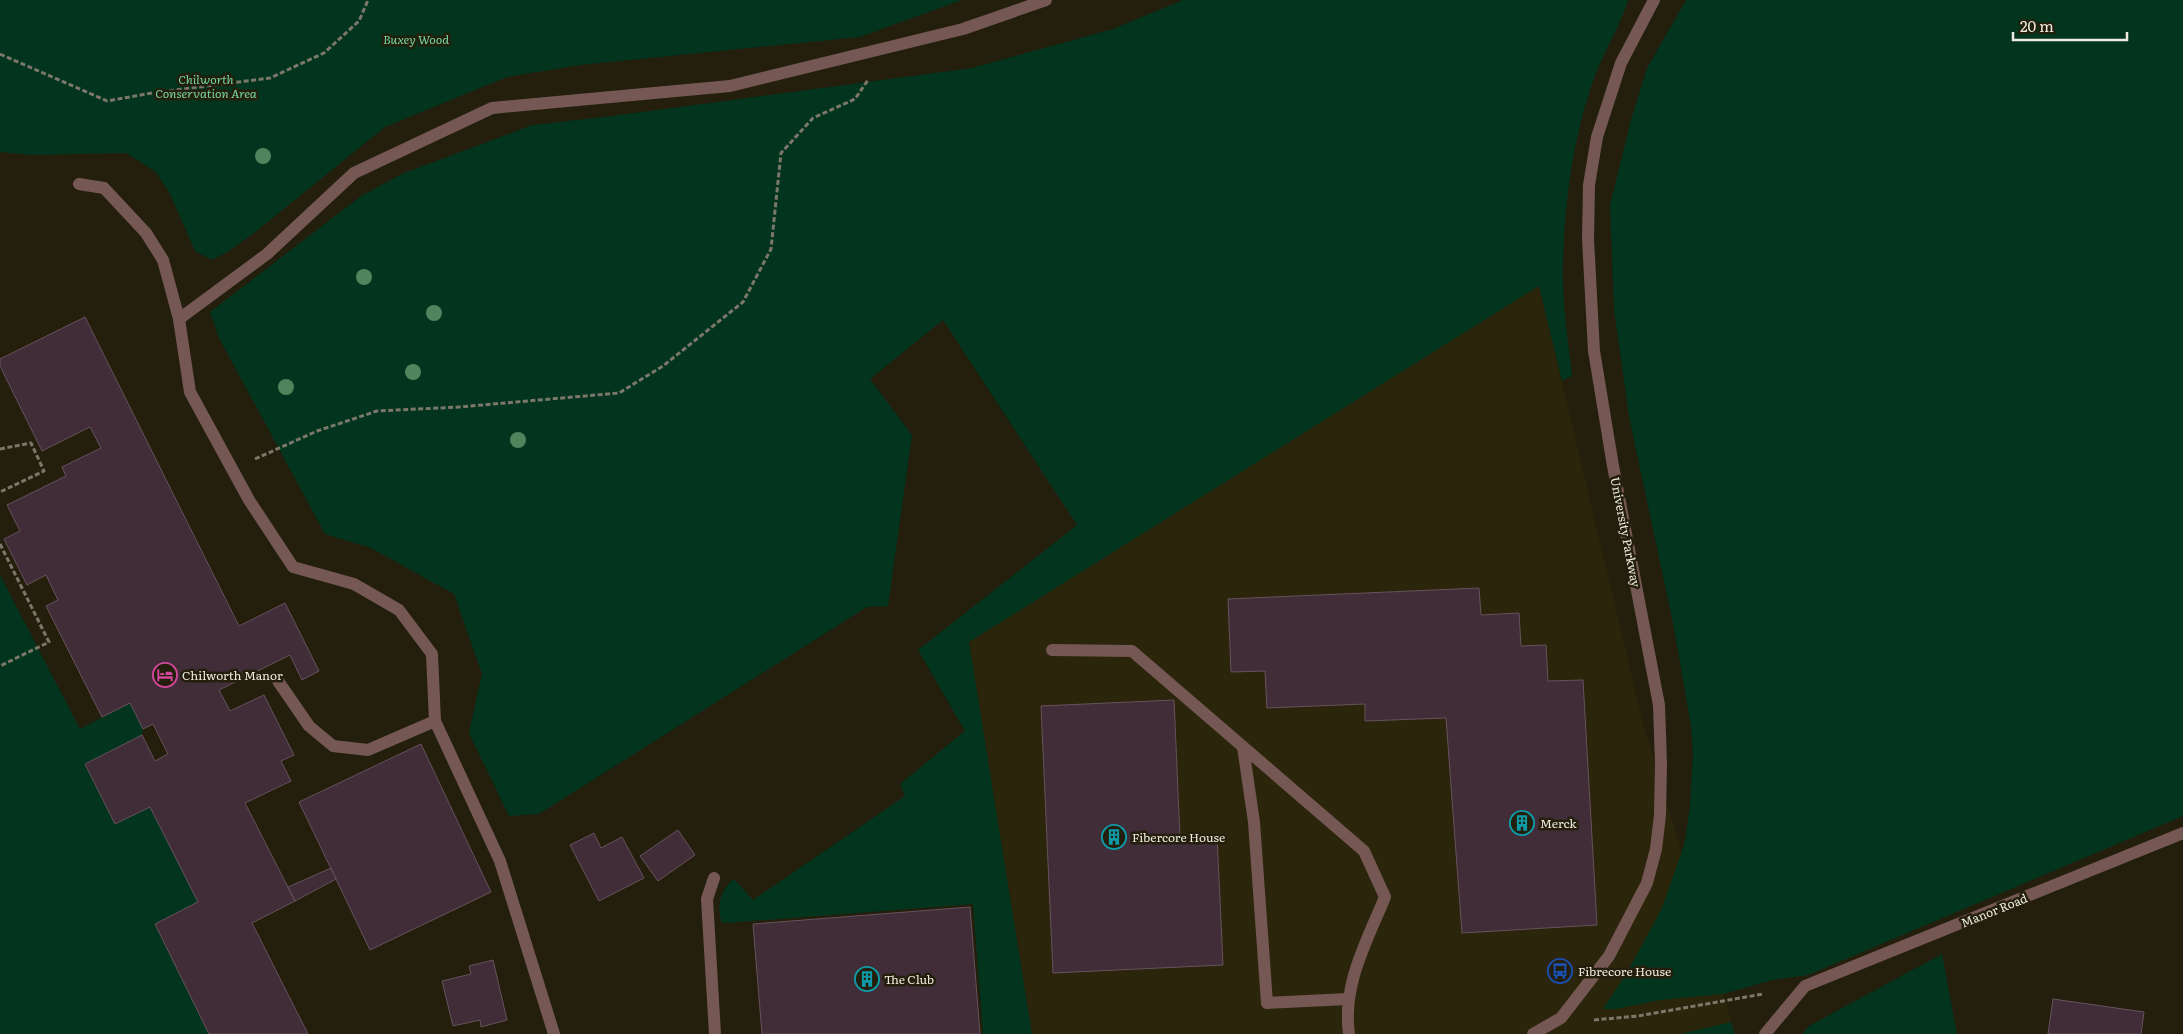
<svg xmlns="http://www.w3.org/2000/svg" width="2183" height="1034" font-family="Literata,serif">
  <rect width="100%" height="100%" fill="#231f0c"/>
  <!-- built -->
  <path fill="#2b250b" d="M1539 286 1642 719 1735 1034H1032L969 642Z"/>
  <!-- green -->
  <g fill="#03341e">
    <path d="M0 0H962L860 37 580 65 507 77 385 127 254 233 229 251 212 260 195 251 170 194 156 172 126 153 31 155 0 152Z"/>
    <path d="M1183 0H1628C1619 30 1600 57 1591 87 1572 145 1564 206 1563 267 1562 303 1568 340 1572 376L1562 381 1539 286 969 642 1032 1034H983L973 904 726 923H722C716 908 720 889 734 879L753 900 905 796 900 784 965 731 918 650 1077 525 943 320 870 379 912 435 888 606 867 607 539 814 509 816 469 733 482 674 454 594 371 548 325 534 219 338 210 312 361 196 404 173 533 125 612 116 972 68 1113 29Z"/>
    <path d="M1686 0H2183V816L1808 975 1773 980 1723 994 1660 1000 1616 1009H1603L1628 971 1662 908 1685 842 1690 805 1693 753 1691 726 1673 623 1629 417 1614 309 1610 205 1631 120 1647 68Z"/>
    <path d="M0 575 80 729 130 703 143 729 142 735 85 764 115 824 150 807 198 902 155 924 209 1034H0Z"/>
    <path d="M1942 954 1957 1034H1802L1809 1026Z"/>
    <path d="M1731 1022 1735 1034H1680Z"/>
  </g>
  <!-- building -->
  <g fill="#402d37" stroke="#67525d">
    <path d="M85 317 239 626 285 603 319 671 302 680 290 655 219 690 230 711 264 695 294 755 281 761 291 781 245 803 295 901 252 923 308 1034H209L155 924 198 902 150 807 115 824 85 764 142 735 155 761 168 754 153 724 143 729 130 703 102 717 46 606 58 600 46 575 27 585 4 539 20 531 7 505 66 476 62 467 101 448 90 427 42 451 0 366V359Z"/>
    <path d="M1479 588 1481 615 1519 613 1521 646 1546 645 1548 681 1583 680 1597 925 1462 933 1446 718 1365 721V704L1267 708 1265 671 1231 672 1228 599Z"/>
    <path d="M1174 700 1180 838 1217 836 1223 965 1053 973 1041 706Z"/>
    <path d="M421 744 491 892 370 950 299 802Z"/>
    <path d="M678 830 695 855 658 881 640 856Z"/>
    <path d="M594 833 601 848 622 837 644 878 599 901 570 845Z"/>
    <path d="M331 868 336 879 295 901 288 887Z"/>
    <path d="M970 907 980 1034H762L753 924Z"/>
    <path d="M493 960 507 1020 481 1027 480 1020 453 1026 442 981 471 974 469 966Z"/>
    <path d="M2053 999 2144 1012 2141 1034H2048Z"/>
  </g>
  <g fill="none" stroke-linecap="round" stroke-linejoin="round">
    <!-- path -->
    <g stroke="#7c7869" stroke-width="3" stroke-dasharray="5 2.5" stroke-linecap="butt">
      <path d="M0 54 107 101 152 93 270 78 324 53 359 21 368 0"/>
      <path d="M0 449 31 443 44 471 0 492"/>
      <path d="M255 459 317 431 377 411 459 407 619 393 663 366 743 302 771 249 781 153 813 118 855 99 868 80"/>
      <path d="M0 544 49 642 0 666"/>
      <path d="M1594 1020 1638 1016 1763 994"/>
    </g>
    <!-- service -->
    <g stroke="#755753" stroke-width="12">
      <path d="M79 184 104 188 146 233 163 260 179 319"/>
      <path d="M1052 650 1132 651 1364 851 1385 897C1367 941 1342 985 1349 1034"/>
      <path d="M278 681 309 726 333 746 368 750 435 721"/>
      <path d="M1243 747 1254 822 1267 1003 1348 999"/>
      <path d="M714 878 707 899 715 1034"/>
      <path d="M554 1034 500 861 435 721 432 654 399 610 354 584 293 567 249 500 190 392 179 319 267 254 354 173 492 108 730 86 963 29 1046 0"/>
    </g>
    <!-- minor -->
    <g stroke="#755753" stroke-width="12">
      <path d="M1533 1034 1561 1018 1609 956 1647 883 1656 849 1660 815 1661 764 1659 705 1613 466 1594 351 1588 239 1589 185 1597 137 1621 63 1654 0"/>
      <path d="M1765 1034 1805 986 2183 833"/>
    </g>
  </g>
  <!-- trees -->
  <g fill="#50845d">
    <circle cx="263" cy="156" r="8"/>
    <circle cx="364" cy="277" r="8"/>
    <circle cx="434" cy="313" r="8"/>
    <circle cx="413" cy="372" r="8"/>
    <circle cx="286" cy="387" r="8"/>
    <circle cx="518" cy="440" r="8"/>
  </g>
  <!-- icons -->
  <defs>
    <symbol id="hotel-ring" viewBox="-11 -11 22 22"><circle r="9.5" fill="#231f0c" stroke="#d1479c" stroke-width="1.5"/><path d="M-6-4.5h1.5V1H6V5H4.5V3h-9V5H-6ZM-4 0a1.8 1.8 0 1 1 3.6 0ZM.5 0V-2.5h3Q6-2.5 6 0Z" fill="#d1479c"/></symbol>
    <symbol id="building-ring" viewBox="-11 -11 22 22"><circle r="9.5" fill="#231f0c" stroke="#0f9aa8" stroke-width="1.5"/><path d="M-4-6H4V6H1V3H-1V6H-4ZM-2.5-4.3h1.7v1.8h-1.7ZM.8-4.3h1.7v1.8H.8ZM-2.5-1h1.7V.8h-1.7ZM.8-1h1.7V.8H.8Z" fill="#0f9aa8"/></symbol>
    <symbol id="bus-ring" viewBox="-11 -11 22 22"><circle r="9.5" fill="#231f0c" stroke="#1a4fb4" stroke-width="1.5"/><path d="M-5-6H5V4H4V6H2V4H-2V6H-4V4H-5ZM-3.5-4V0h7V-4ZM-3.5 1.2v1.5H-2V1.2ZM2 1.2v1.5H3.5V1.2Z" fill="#1a4fb4"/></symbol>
  </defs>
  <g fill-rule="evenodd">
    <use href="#hotel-ring" x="151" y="661" width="28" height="28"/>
    <use href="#building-ring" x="1508" y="809" width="28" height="28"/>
    <use href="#building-ring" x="1100" y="823" width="28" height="28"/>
    <use href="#bus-ring" x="1546" y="957" width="28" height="28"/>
    <use href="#building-ring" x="853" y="965" width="28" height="28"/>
  </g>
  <g text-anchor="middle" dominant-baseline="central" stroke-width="5" stroke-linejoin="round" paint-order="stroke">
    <!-- park labels -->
    <g font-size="12" font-style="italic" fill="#75d6a0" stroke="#231f0c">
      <text x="416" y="39">Buxey Wood</text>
      <text x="206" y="79">Chilworth<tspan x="206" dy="14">Conservation Area</tspan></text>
    </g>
    <!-- street labels -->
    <g font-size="12" fill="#eeebe0" stroke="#231f0c">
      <text transform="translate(1626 532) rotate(79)">University Parkway</text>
      <text transform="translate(1994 910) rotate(-22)">Manor Road</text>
    </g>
    <!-- poi labels -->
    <g font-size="12" fill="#eeebe0" stroke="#231f0c" text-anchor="start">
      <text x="182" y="675">Chilworth Manor</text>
      <text x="1540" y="823">Merck</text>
      <text x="1132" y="837">Fibercore House</text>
      <text x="1578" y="971">Fibrecore House</text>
      <text x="884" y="979">The Club</text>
    </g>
  </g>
  <!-- scale -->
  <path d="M2013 32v8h114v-8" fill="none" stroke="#eeebe0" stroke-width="2.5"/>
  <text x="2020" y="32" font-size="15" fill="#eeebe0" stroke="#231f0c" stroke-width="4" paint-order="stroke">20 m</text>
</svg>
